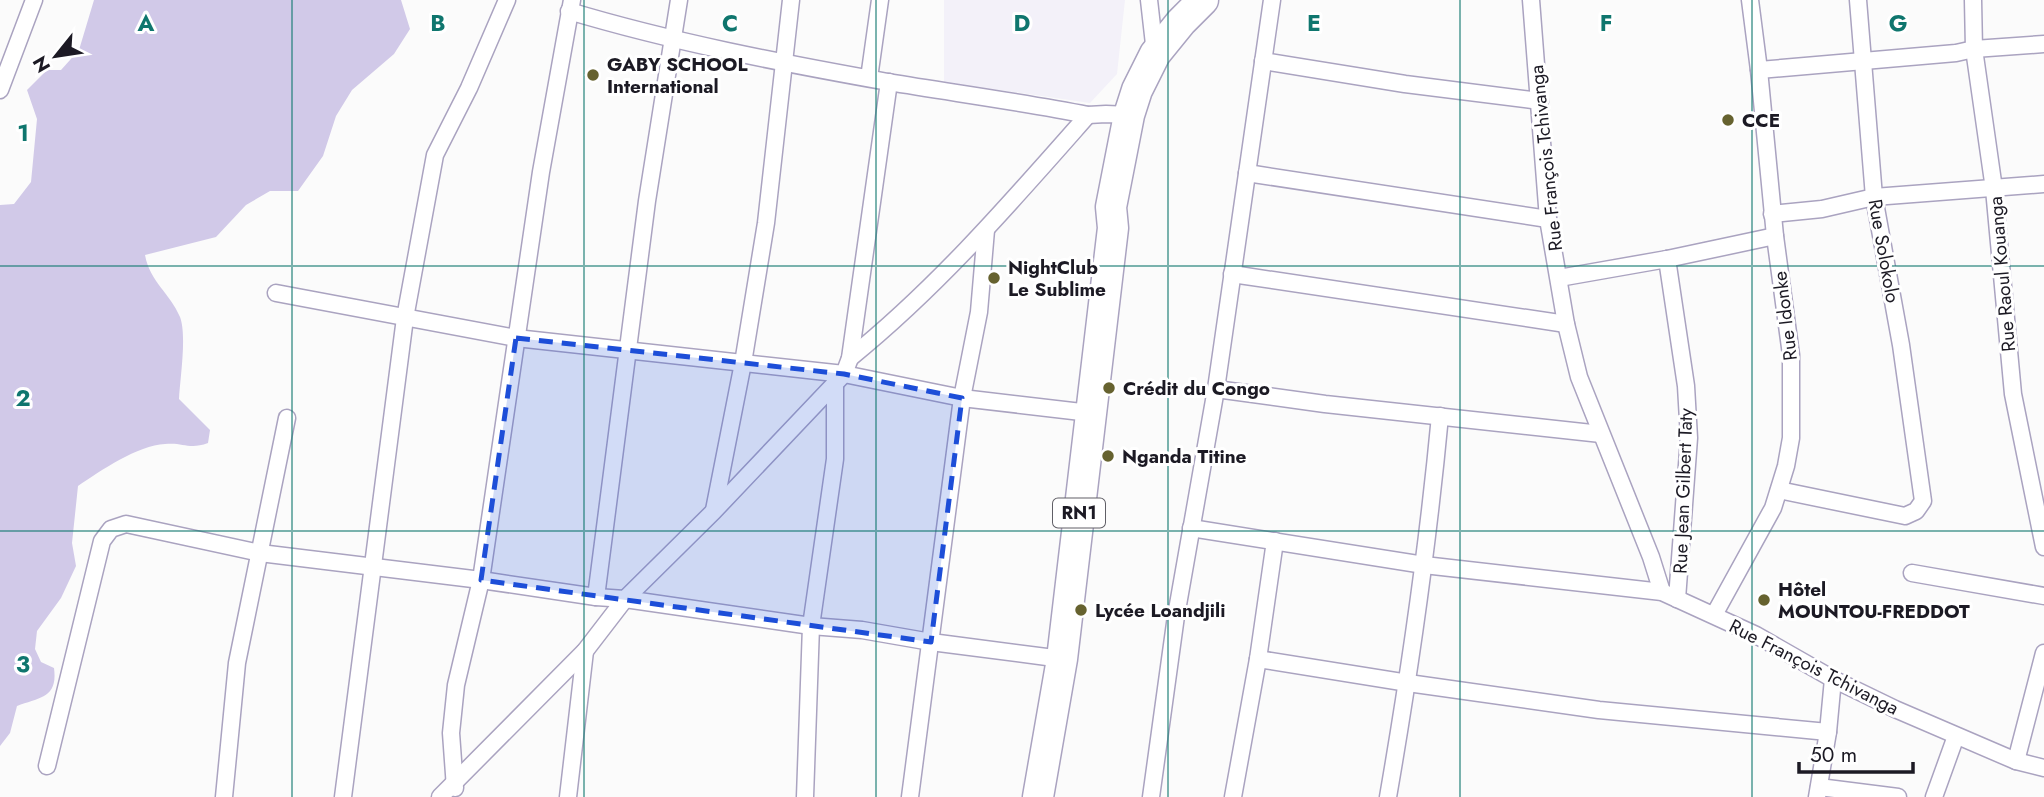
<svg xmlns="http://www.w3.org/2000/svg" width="2044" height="797" font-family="Jost,sans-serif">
  <rect width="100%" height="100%" fill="#fbfbfb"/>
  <!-- built -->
  <path fill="#f3f1f9" d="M944 0H1125L1117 74 1090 103 944 82Z"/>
  <!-- green -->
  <path fill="#d1c9e8" d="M94 0H401L410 29 394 54 352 90 336 116 323 156 298 191H270L246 205 216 237 145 255C150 282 170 293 180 317 187 335 180 379 179 399L210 430 208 443C189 450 183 442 165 444 138 445 100 471 78 486L72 543 76 566 61 598 37 631 35 649 41 662 54 668C58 698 40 697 17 706L10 733 0 746V205L14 204 31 182 37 119 27 90 47 70H61L79 50Z"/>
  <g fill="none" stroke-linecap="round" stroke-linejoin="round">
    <defs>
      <g id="street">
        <path d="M1149 0 1155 53"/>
        <path d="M1531 0 1548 219 1566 324 1579 377 1651 557 1662 592"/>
        <path d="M1973 0 1974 49 1994 189 2013 394 2044 547"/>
        <path d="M569 11C672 42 782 63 888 82 954 93 1022 102 1088 115L1106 114 1129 115"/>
        <path d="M1263 61 1405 84 1540 101"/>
        <path d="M1759 70 1956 53 1974 49 2044 44"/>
        <path d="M869 78 880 0"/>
        <path d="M0 90 34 0"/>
        <path d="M1247 173 1548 219"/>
        <path d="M1772 214 1822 209 1874 197 2044 184"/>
        <path d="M1667 259 1686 386 1689 438 1677 599"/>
        <path d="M1232 274 1566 324"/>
        <path d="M1559 278 1667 259 1775 236"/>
        <path d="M276 293 516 338 844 374 962 398 1090 413"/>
        <path d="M850 358C938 287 1013 200 1088 115"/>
        <path d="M1216 389 1325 404 1601 434"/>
        <path d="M1779 490 1905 516 1916 511 1923 501 1901 345 1874 197 1858 0"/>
        <path d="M714 510 743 363 766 223 791 0"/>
        <path d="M1191 528 1424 565 1662 592 1756 635 1833 679 1895 709 2016 761 2044 768"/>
        <path d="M1912 573 2044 596"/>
        <path d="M596 597 647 201 679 0"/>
        <path d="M1714 615 1773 508 1786 466 1791 438V355L1775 236 1759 70 1750 0"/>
        <path d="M1258 659 1408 683 1599 710 1828 732"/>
        <path d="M2016 761 2044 653"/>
        <path d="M47 766 102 541 111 529 126 524 260 553 481 580 596 597 625 599 811 626 862 630 931 642 1062 659"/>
        <path d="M1819 787 1898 797"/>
        <path d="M455 788 451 733 456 685 481 580 541 172 572 0"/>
        <path d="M224 797 237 663 287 418"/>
        <path d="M343 797 405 318 435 155 469 88 507 0"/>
        <path d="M440 797 585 651 625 599 714 511 844 374 850 358 889 82"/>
        <path d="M568 797 585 651"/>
        <path d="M805 797 811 626 835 459V383"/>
        <path d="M910 797 962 398 979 312 986 230"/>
        <path d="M1151 797 1176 616 1216 389 1272 0"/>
        <path d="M1233 797 1258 659 1275 541"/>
        <path d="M1388 797C1410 670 1428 544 1440 416"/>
        <path d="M1817 797 1828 732 1833 679"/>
        <path d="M1934 797 1956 736"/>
      </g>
      <path id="highway" d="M1038 797 1062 659 1113 228 1111 207 1129 115 1137 90 1155 54 1181 22 1203 0"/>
    </defs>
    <!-- street casing -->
    <use href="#street" stroke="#aaa3c0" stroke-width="19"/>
    <!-- highway casing -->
    <use href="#highway" stroke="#aaa3c0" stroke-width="33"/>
    <!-- street -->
    <use href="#street" stroke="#fff" stroke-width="16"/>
    <!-- highway -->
    <use href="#highway" stroke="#fff" stroke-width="30"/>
  </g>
  <!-- marked area -->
  <path fill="#1d4ed8" fill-opacity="0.2" stroke="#1d4ed8" stroke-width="5" stroke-dasharray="14 9" stroke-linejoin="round" d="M516 338 844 374 962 398 931 642 481 580Z"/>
  <!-- grid -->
  <path fill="none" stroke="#0f766e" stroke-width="2" stroke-opacity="0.55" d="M292 0V797M584 0V797M876 0V797M1168 0V797M1460 0V797M1752 0V797M0 266H2044M0 531H2044"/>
  <!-- markers -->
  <g fill="#66622f" stroke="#fff" stroke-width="2.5">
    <circle cx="593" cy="75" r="7"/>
    <circle cx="1728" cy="120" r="7"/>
    <circle cx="994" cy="278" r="7"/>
    <circle cx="1109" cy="388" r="7"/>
    <circle cx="1108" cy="456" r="7"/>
    <circle cx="1764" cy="600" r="7"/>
    <circle cx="1081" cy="610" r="7"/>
  </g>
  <g text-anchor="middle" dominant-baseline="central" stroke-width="6" stroke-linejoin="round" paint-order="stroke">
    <!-- shield labels -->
    <rect fill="#fff" stroke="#605f66" stroke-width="2" x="1053" y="498.5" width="52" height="29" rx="5"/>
    <g font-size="18" font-weight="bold" fill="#1c1a24">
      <text x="1079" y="513">RN1</text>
    </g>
    <!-- poi labels -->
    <g font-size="19" font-weight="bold" fill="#1c1a24" stroke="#fff" text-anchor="start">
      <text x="607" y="64">GABY SCHOOL<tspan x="607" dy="22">International</tspan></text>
      <text x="1742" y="120">CCE</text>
      <text x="1008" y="267">NightClub<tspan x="1008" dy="22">Le Sublime</tspan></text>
      <text x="1123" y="388">Crédit du Congo</text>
      <text x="1122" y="456">Nganda Titine</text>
      <text x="1778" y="589">Hôtel<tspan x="1778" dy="22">MOUNTOU-FREDDOT</tspan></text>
      <text x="1095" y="610">Lycée Loandjili</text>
    </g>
    <!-- street labels -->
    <g font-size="19" fill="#1c1a24" stroke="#fff">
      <text transform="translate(1546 158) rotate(-96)">Rue François Tchivanga</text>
      <text transform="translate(1884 251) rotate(80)">Rue Solokolo</text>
      <text transform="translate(2002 274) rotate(-95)">Rue Raoul Kouanga</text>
      <text transform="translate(1785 316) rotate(-97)">Rue Idonke</text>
      <text transform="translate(1683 491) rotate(-88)">Rue Jean Gilbert Taty</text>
      <text transform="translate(1814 667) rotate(27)">Rue François Tchivanga</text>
    </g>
  </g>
  <g font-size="23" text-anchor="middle" font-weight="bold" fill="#0f766e" stroke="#fff" stroke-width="6" stroke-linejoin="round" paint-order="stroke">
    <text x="146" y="31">A</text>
    <text x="438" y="31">B</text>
    <text x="730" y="31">C</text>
    <text x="1022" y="31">D</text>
    <text x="1314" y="31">E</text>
    <text x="1606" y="31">F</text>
    <text x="1898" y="31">G</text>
    <text x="23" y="141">1</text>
    <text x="23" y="406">2</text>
    <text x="23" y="672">3</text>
  </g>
  <!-- north arrow -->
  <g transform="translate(56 56) rotate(240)" stroke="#ffffff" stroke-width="5" paint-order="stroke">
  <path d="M0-5L12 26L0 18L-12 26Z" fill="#1c1a24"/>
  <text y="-10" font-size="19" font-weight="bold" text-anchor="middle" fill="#1c1a24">N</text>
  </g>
  <!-- scale -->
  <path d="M1799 762v10h114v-10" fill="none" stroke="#1c1a24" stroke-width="3.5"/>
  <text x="1810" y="762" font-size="21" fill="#1c1a24" stroke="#ffffff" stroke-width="5" paint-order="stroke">50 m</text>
</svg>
